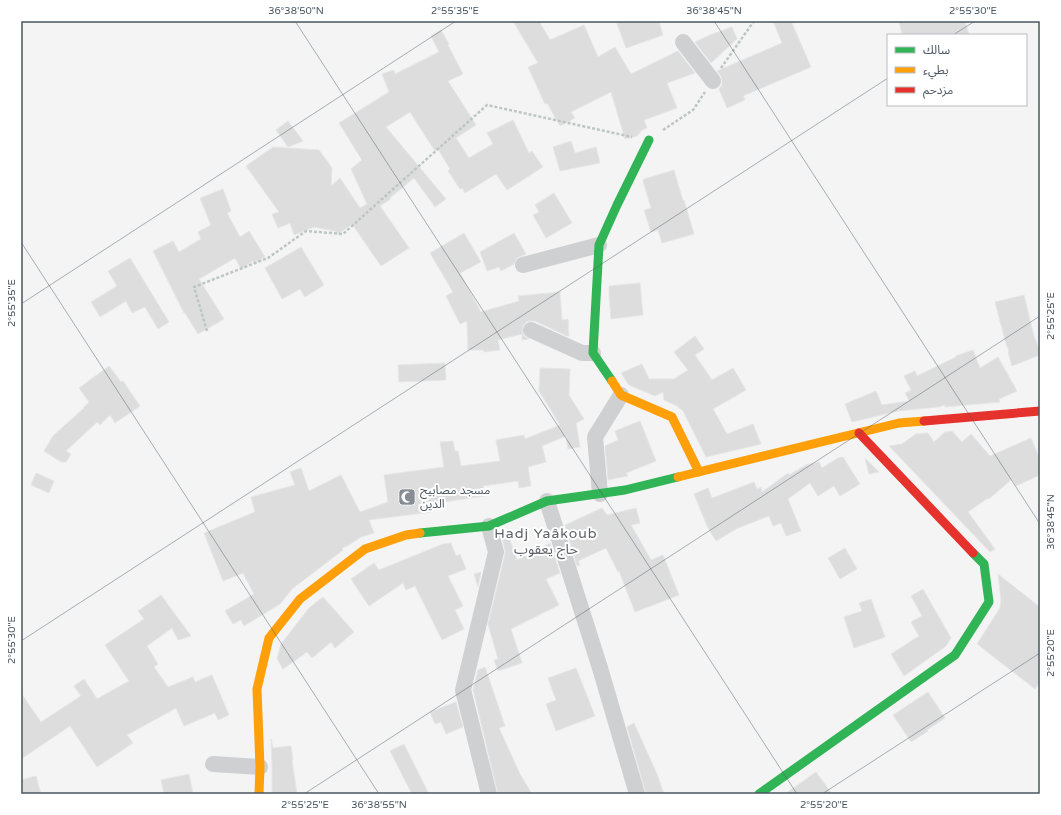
<svg xmlns="http://www.w3.org/2000/svg" width="1061" height="815" font-family="'Varela Round','Noto Sans Arabic',sans-serif">
  <rect width="100%" height="100%" fill="#f4f4f4"/>
  <!-- building -->
  <g fill="#ddddde" stroke="#e5e6e7">
    <path d="M513 21H539L550 40 584 25 598 57 615 47 631 74 678 51 695 73 667 83 677 108 644 120 647 128 642 130 637 136 625 139 611 92 571 112 575 118 560 126 547 103 545 104 528 67 538 63Z"/>
    <path d="M616 21H659L663 35 626 48Z"/>
    <path d="M773 21H791L811 67 743 96 745 100 727 108 719 89 722 85V80L721 76 717 71 782 43Z"/>
    <path d="M899 21H965L969 35H902Z"/>
    <path d="M732 27 737 39 711 63 695 42 710 35Z"/>
    <path d="M441 30 449 44 448 45 463 74 448 81 476 125 456 138 469 158 493 144 487 133 513 120 529 153 532 151 543 167 507 190 496 174 465 193 462 188 460 189 448 171 450 169 438 149 435 151 410 112 386 127 446 199 435 207 414 178 390 198 391 199 380 206 409 248 381 266 352 224 338 234 335 231 314 227 294 235 290 223 278 228 272 214 279 212 246 166 273 147 319 150 332 168 331 186 340 178 360 208 367 204 351 169 362 160 339 123 389 92 382 74 394 70 395 74 439 52 431 36Z"/>
    <path d="M288 121 303 141 288 147 276 130Z"/>
    <path d="M571 141 575 153 596 147 600 163 560 171 553 147Z"/>
    <path d="M674 170 683 201 684 200 694 234 662 243 658 230 651 232 644 210 651 208 643 181 644 179Z"/>
    <path d="M223 189 231 211 227 213 240 237 249 231 265 257 254 263 253 261 241 269 235 258 199 279 224 319 198 334 185 313H184L153 251 173 241 179 252 201 239 198 232 211 225 200 198Z"/>
    <path d="M554 193 572 223 546 238 533 215 539 212 535 205Z"/>
    <path d="M464 233 481 262 460 273 481 312 519 301 518 296 560 292 562 320 568 319 569 336H567L535 321H530L526 322 523 326 522 331 524 336 529 339 522 340V334L498 340 500 350 484 352V350H468L467 321 460 324 446 296 453 292 430 253Z"/>
    <path d="M514 233 526 254 517 258 514 264 501 271 499 267 487 271 480 252Z"/>
    <path d="M301 247 324 285 305 297 300 289 282 299 265 268Z"/>
    <path d="M130 258 169 322 158 329 145 307 132 313 126 301 100 317 91 302 117 286 108 271Z"/>
    <path d="M640 283 643 315 611 319 609 295V286Z"/>
    <path d="M1024 295 1034 336 1040 351V355L1012 366 1008 352 1009 351 1006 344 995 302Z"/>
    <path d="M695 336 704 349 695 355 712 380 733 368 746 390 713 409 727 434 753 424 761 444 706 457 683 411 677 406 664 400 663 392 655 396 629 385 621 373 642 364 649 379H674L688 370 674 352Z"/>
    <path d="M973 350 980 368 998 357 1017 391 999 399 1000 402 945 407 944 405 939 407 898 411 852 422 845 404 876 391 882 405 909 401 905 393 911 390 904 376 915 371 917 376 956 357V356Z"/>
    <path d="M445 363 446 380 399 382 398 365Z"/>
    <path d="M109 366 121 382 123 381 140 406 115 423 110 415 100 425 97 422 66 451 71 454 66 462H61L44 451 53 436 84 408H83L89 402 79 388Z"/>
    <path d="M540 368 570 369 569 395 584 419 576 423 580 447 568 449 566 436 542 446 546 462 528 467 531 486 519 488 518 481 483 486 485 496 430 504 431 512 369 520 374 533 361 537 349 545 342 548 343 550 292 589 280 604 244 626 241 620 233 624 225 611 254 594 243 573 223 581 204 533 255 512 251 497 295 485 290 472 301 468 309 491 341 475 360 512 388 502 384 475 444 467 440 442 453 441 455 451H458L461 466 500 461 496 440 524 435 525 439 560 425 539 391Z"/>
    <path d="M640 421 656 461 626 473 628 476 608 480 605 446 618 440 615 431Z"/>
    <path d="M952 431 962 442 971 434 990 456 1031 438 1040 460V475L1016 486 1012 479 989 499 988 498 968 512 995 549 990 552 889 446 902 444 916 434 928 433 934 442 945 432Z"/>
    <path d="M843 457 860 484 840 496 834 486 818 496 810 483 788 499 801 531 786 536 781 523 773 526 769 516 738 528 716 541 707 526 694 494 708 488 712 498 754 482 757 489 761 487 762 492 788 473 789 475 806 465 819 462 822 468 838 458Z"/>
    <path d="M865 458 879 472 869 474Z"/>
    <path d="M36 473 54 481 49 493 31 485Z"/>
    <path d="M602 508 607 515 636 508 640 523 631 525 651 560 663 555 679 595 635 612 619 571 618 572 606 548 578 561 580 565 577 566 565 525Z"/>
    <path d="M508 534 517 560 550 543 560 573 546 579 559 605 511 629 522 663 498 671 494 660 498 659 488 624 505 554V550L502 537Z"/>
    <path d="M451 543 456 556 460 554 466 569 448 576 463 606 455 610 464 629 442 640 415 586 406 590 403 583 369 606 351 579 374 563 379 570 443 544Z"/>
    <path d="M845 548 857 569 840 579 828 558Z"/>
    <path d="M481 572 478 587 474 574Z"/>
    <path d="M998 574 1040 607V682L1035 689 977 644 1000 608 1001 600Z"/>
    <path d="M923 589 951 638 946 646 904 676 891 654 919 636 911 622 922 616 911 596Z"/>
    <path d="M161 595 191 636 178 640 172 628 147 646 158 664 154 667 168 687 193 677 195 682 212 675 229 715 218 720 215 713 184 726 176 708 127 735 133 743 97 767 70 726 21 759V693L41 722 81 696 74 686 84 679 97 699 129 681 105 645 144 619 138 611Z"/>
    <path d="M323 597 354 632 335 648 331 642 312 658 307 652 283 669 277 659 281 644 309 608Z"/>
    <path d="M871 599 885 637 854 648 844 617 862 611 859 603Z"/>
    <path d="M485 667 505 726 499 728 520 774 532 794H498L473 690 478 670Z"/>
    <path d="M576 668 595 716 556 731 546 704 556 700 548 678Z"/>
    <path d="M928 692 945 718 927 730 928 731 911 742 893 715Z"/>
    <path d="M456 702 463 727 446 734 441 722 435 724 430 712Z"/>
    <path d="M634 723 657 774 664 794H646L627 727Z"/>
    <path d="M271 739 273 748 291 746 293 760H292L297 794H272V767Z"/>
    <path d="M404 744 429 794H412L390 751Z"/>
    <path d="M816 772 832 794H785Z"/>
    <path d="M189 774 193 794H164L161 780Z"/>
    <path d="M36 776 41 794H21V780Z"/>
  </g>
  <g fill="none" stroke-linecap="round" stroke-linejoin="round">
    <!-- path -->
    <g stroke="#bcc7c4" stroke-width="2.5" stroke-dasharray="3 2" stroke-linecap="butt">
      <path d="M721 68 754 21"/>
      <path d="M663 130 693 110 705 92"/>
      <path d="M207 331 194 287 268 258 306 231 343 234 487 105 632 137"/>
    </g>
    <!-- street -->
    <g stroke="#ced0d2" stroke-width="16">
      <path d="M683 42 713 81"/>
      <path d="M523 265 599 245"/>
      <path d="M531 330 582 353H593"/>
      <path d="M600 494 595 437 621 395"/>
      <path d="M547 501 600 668 637 794"/>
      <path d="M213 764 260 767"/>
      <path d="M489 794 463 690 496 552 489 526"/>
    </g>
    <!-- fast -->
    <g stroke="#30b455" stroke-width="9">
      <path d="M612 381 593 353 599 245 617 205 649 140"/>
      <path d="M420 533 489 526 547 501 625 490 678 477"/>
      <path d="M759 794 955 655 989 602 984 564 973 553"/>
    </g>
    <!-- slow -->
    <g stroke="#ff9f0a" stroke-width="9">
      <path d="M612 381 621 395 672 417 699 472"/>
      <path d="M678 477 899 423 924 421"/>
      <path d="M259 794 260 767 257 689 269 638 300 599 365 549 406 535 420 533"/>
    </g>
    <!-- jam -->
    <g stroke="#e5322d" stroke-width="9">
      <path d="M924 421 1040 411"/>
      <path d="M859 433 973 553"/>
    </g>
  </g>
  <!-- ticks -->
  <path fill="none" stroke="#4a5661" stroke-width="1" stroke-opacity="0.45" d="M295 21 797 794M714 21 1040 524M953 35 975 21M21 242 379 794M21 304 456 21M21 641 888 78M304 794 1040 316M822 794 1040 653"/>
  <!-- icons -->
  <defs>
    <symbol id="mosque-square" viewBox="-11 -11 22 22"><rect x="-9" y="-9" width="18" height="18" rx="4" fill="#868d94" stroke="#fff"/><path d="M3.5-4.9A6 6 0 1 0 3.5 4.9A5 5 0 1 1 3.5-4.9Z" fill="#fff"/></symbol>
  </defs>
  <g fill-rule="evenodd">
    <use href="#mosque-square" x="397" y="487" width="20" height="20"/>
  </g>
  <g text-anchor="middle" dominant-baseline="central" stroke-width="4" stroke-linejoin="round" paint-order="stroke">
    <!-- poi labels -->
    <g font-size="12" fill="#4a5661" stroke="#fff" text-anchor="start">
      <text x="420" y="490">مسجد مصابيح<tspan x="420" dy="14">الدين</tspan></text>
    </g>
    <!-- quarter labels -->
    <g font-size="14" letter-spacing="1" fill="#5f6368" stroke="#fff">
      <text x="546" y="533">Hadj Yaâkoub<tspan x="546" dy="16">حاج يعقوب</tspan></text>
    </g>
  </g>
  <!-- border -->
  <rect width="1061" height="815" fill="none" stroke="#ffffff" stroke-width="44"/>
  <!-- legend -->
  <rect x="887" y="34" width="140" height="72" fill="#ffffff" stroke="#b7bbc0"/>
  <rect x="895" y="47" width="20" height="6" fill="#30b455" stroke="#b7bbc0"/>
  <text x="923" y="54" font-size="12" fill="#4a5661">سالك</text>
  <rect x="895" y="67" width="20" height="6" fill="#ff9f0a" stroke="#b7bbc0"/>
  <text x="923" y="74" font-size="12" fill="#4a5661">بطيء</text>
  <rect x="895" y="87" width="20" height="6" fill="#e5322d" stroke="#b7bbc0"/>
  <text x="923" y="94" font-size="12" fill="#4a5661">مزدحم</text>
  <rect x="22" y="22" width="1017" height="771" fill="none" stroke="#4a5661" stroke-width="1.5"/>
  <g font-size="10" text-anchor="middle" fill="#4a5661">
    <text x="296" y="14">36°38'50"N</text>
    <text x="455" y="14">2°55'35"E</text>
    <text x="714" y="14">36°38'45"N</text>
    <text x="973" y="14">2°55'30"E</text>
    <text transform="translate(11 303) rotate(-90)" y="4">2°55'35"E</text>
    <text transform="translate(1050 316) rotate(-90)" y="4">2°55'25"E</text>
    <text transform="translate(1050 522) rotate(-90)" y="4">36°38'45"N</text>
    <text transform="translate(11 640) rotate(-90)" y="4">2°55'30"E</text>
    <text transform="translate(1050 653) rotate(-90)" y="4">2°55'20"E</text>
    <text x="305" y="808">2°55'25"E</text>
    <text x="379" y="808">36°38'55"N</text>
    <text x="824" y="808">2°55'20"E</text>
  </g>
</svg>
